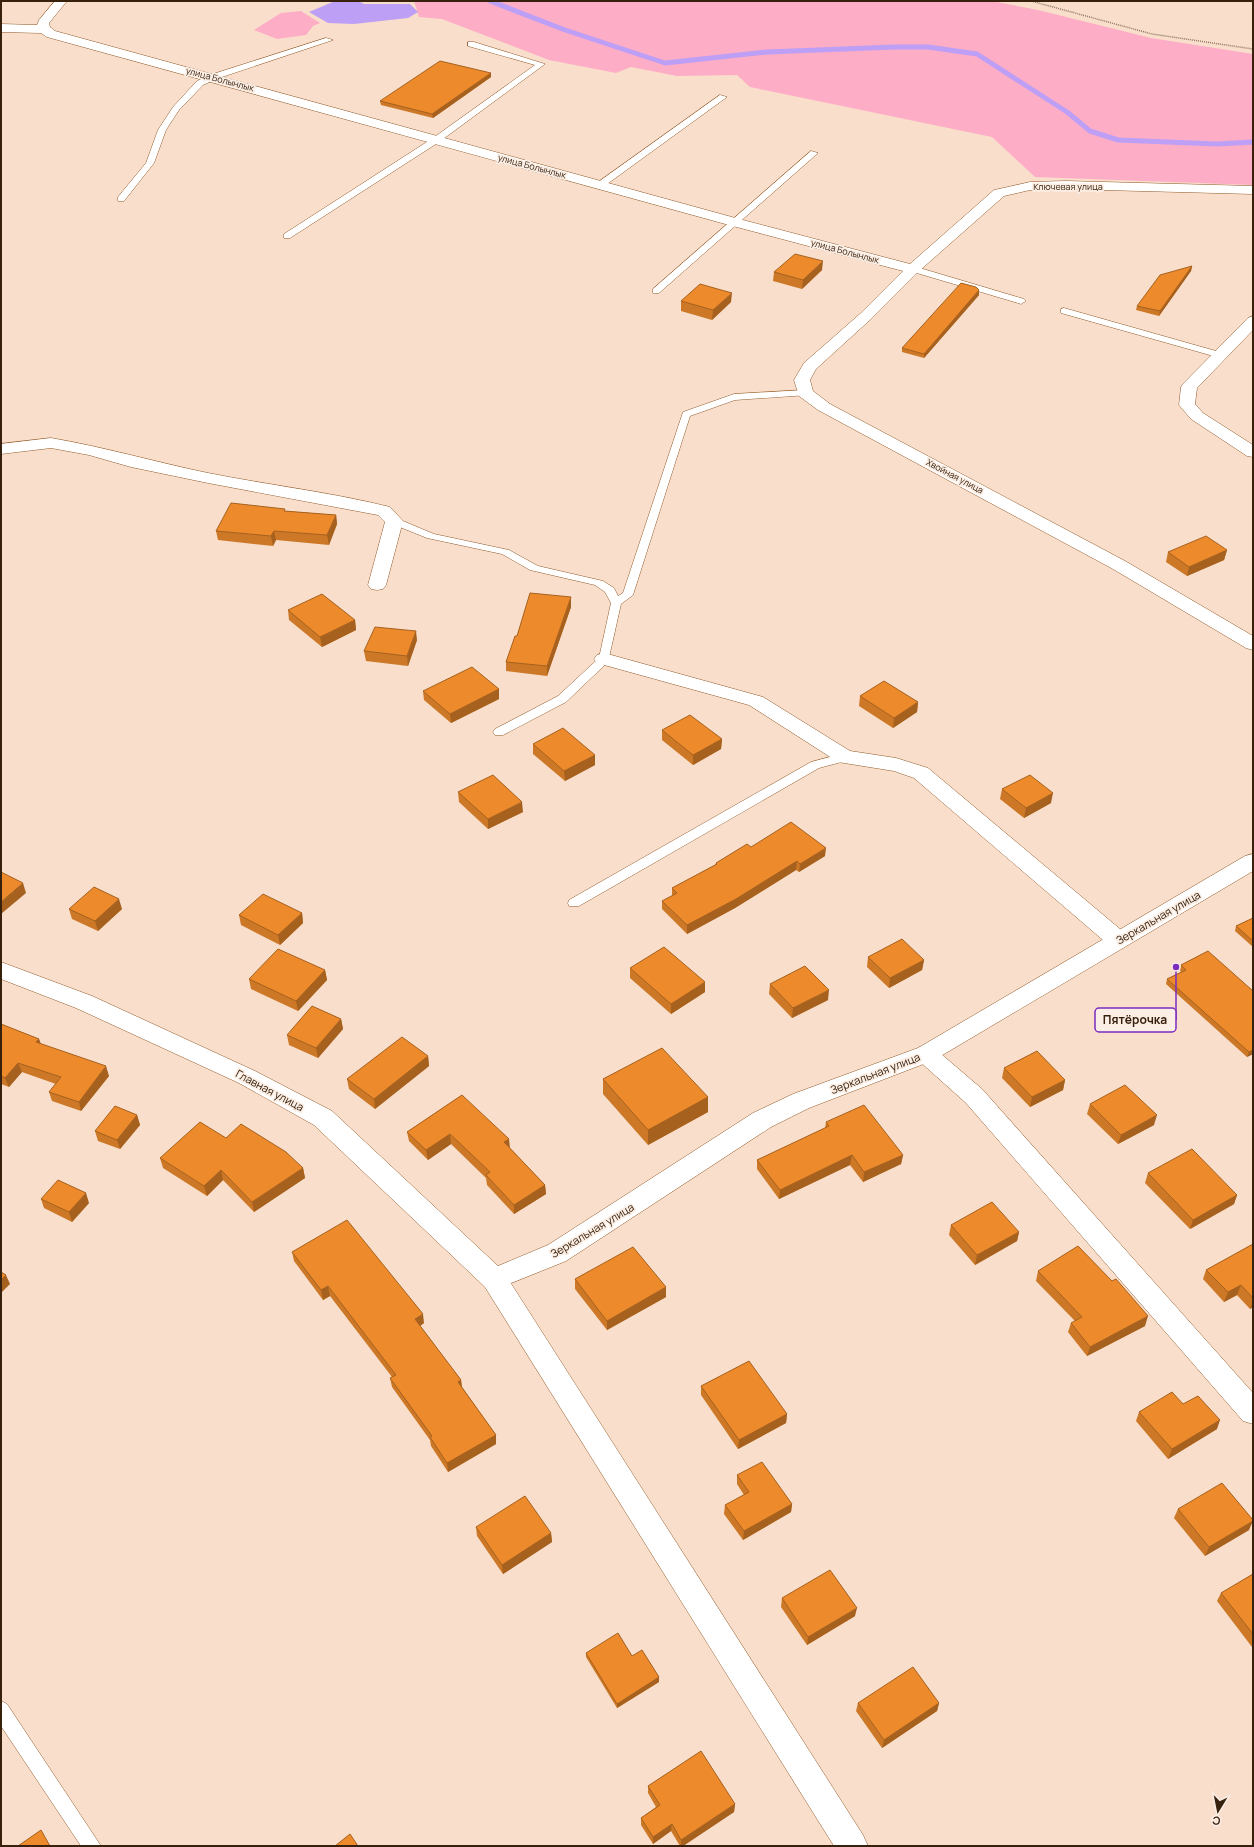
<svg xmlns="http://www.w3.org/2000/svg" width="1254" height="1847" font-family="Manrope,sans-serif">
  <rect width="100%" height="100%" fill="#f8decb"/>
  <!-- green -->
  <g fill="#feadc6">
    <path d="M414 1H992L1038 10 1151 38 1253 54V185L1035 177 992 137 750 87 737 75 677 76 631 67 616 73 549 60 442 19 419 17Z"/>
    <path d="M301 11 320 23 313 26 306 35 277 39 254 30 281 13Z"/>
  </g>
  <!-- water -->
  <path fill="#bd9ff6" d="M335 1H358L364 4H410L418 12 408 18 354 24 328 23 309 12Z"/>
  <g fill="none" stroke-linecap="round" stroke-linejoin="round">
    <!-- stream -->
    <path stroke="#bd9ff6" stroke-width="5" d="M490 1 565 30 665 63 767 52 894 47H928L977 54 1067 112 1090 131 1118 140 1217 144 1253 142"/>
    <defs>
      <g id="service">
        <path d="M326 38 333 40 216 79 203 85 179 110 166 130 154 163 124 201H118V197L146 163 158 130 173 107 197 81 210 75Z"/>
        <path d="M468 42H474L545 64 439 142 290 238H284V234L433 138 535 65 468 46Z"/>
        <path d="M720 95 727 97 603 187H597V183Z"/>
        <path d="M811 151 818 153 659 293H653V289Z"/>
        <path d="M913 266 1024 299 1026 301 1021 304 1018 303 910 271 909 269Z"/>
        <path d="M1064 308 1223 353 1225 355 1223 357H1217L1061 313V309Z"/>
        <path d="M805 390 810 393 808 395 735 400 690 416 633 595 621 604 608 662 566 702 503 735H495L493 732 495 729 558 696 599 658 611 603 605 592 595 585 530 570 502 554 427 538 390 523 389 521 390 519H398L434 534 509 550 538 566 603 581 614 588 618 596 623 593 683 412 734 394Z"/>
        <path d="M845 753 851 757 849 760 819 768 579 906H569L568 903 569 900 811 762Z"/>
        <path d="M1 1701 7 1704 101 1846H81L1 1726Z"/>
      </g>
      <g id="minor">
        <path d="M55 1H67L49 23 50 27 55 31 739 219 910 264 994 190 999 189 1030 182 1066 181 1253 186V194L1066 189 1030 190 1004 196 918 272 871 319 816 369 810 380 813 391 830 404 1125 561 1253 636V650L1246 648 1113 569 818 410 799 396 794 380 804 363 861 313 903 271 729 225 47 37 41 33 1 32V24L37 25 39 20Z"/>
        <path d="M1253 316V330L1197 388 1195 404 1203 413 1253 445V457L1247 456 1191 419 1179 405 1181 387 1183 384 1248 318Z"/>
        <path d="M51 438C104 447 155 462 208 473 268 485 330 492 390 507L403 521 386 585 383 589 377 590 371 589 368 585 385 522 378 515 208 483 131 467 89 455 51 448 1 454V444Z"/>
        <path d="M604 653 763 697 850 751 896 758 928 768 1126 934 1129 940 1126 946 1118 948 1110 946 914 778 894 771 838 762 749 705 597 663 594 659 597 655Z"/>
        <path d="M926 1045 934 1048 982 1089 1253 1393V1424L1243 1421 966 1103 918 1060 914 1054 918 1048Z"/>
        <path d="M494 1268 503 1271 863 1835 868 1846H834L485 1287 481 1279 485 1271Z"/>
      </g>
      <path id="tertiary" d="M1253 854V871L934 1060 809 1108 771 1127 566 1261 494 1290 485 1287 314 1125 239 1083 76 1008 1 979V962L92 996 255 1071 332 1111 498 1266 548 1245 753 1113 793 1094 918 1048 1245 856Z"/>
    </defs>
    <!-- service casing -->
    <use href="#service" stroke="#925b2a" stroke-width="1"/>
    <!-- minor casing -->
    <use href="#minor" stroke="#925b2a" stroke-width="1"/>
    <!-- tertiary casing -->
    <use href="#tertiary" stroke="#925b2a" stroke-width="1"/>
    <!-- path -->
    <path stroke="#907864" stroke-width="1.5" stroke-dasharray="1 1" stroke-linecap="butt" d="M1031 1 1152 34 1253 49"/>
    <!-- service -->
    <use href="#service" fill="#fff" fill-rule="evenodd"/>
    <!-- minor -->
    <use href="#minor" fill="#fff" fill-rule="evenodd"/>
    <!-- tertiary -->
    <use href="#tertiary" fill="#fff" fill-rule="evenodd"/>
  </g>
  <!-- wall -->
  <g fill="#cc7826">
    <path d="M491 73V77L433 118 381 105 380 101Z"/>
    <path d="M1192 266 1191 271 1159 316 1136 310 1137 306Z"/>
    <path d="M822 270 802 289 773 281 774 272Z"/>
    <path d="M979 290V295L924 358 902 352V348Z"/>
    <path d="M681 301 731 302 712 320 681 311Z"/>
    <path d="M286 511 336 515 337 524 329 545 276 540 273 546 218 540 216 531Z"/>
    <path d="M1227 550 1224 560 1187 576 1166 562 1168 552Z"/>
    <path d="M571 597V607L547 676 506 671V662L517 636Z"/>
    <path d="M288 610 355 620 356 630 322 647 289 620Z"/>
    <path d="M417 640 408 666 366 661 364 651Z"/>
    <path d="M499 689V699L451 723 424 700 423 691Z"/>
    <path d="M860 696 918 702 917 712 893 728 859 706Z"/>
    <path d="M662 730 722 739 721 749 693 765 662 740Z"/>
    <path d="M533 744 595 765 565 781 533 754Z"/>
    <path d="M1002 789 1051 803 1024 818 1000 799Z"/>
    <path d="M458 792 523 812 488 829 459 802Z"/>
    <path d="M751 847 825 856 799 872 796 870 735 908 687 934 662 909V901L672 896V888L715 865 716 863Z"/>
    <path d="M69 909H122L98 931 72 919Z"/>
    <path d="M302 913 303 923 280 945 241 925 239 915Z"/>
    <path d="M1253 918V947L1235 931 1236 926Z"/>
    <path d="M1208 951 1253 1054 1247 1057 1166 984 1167 979 1181 972 1180 970 1181 965Z"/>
    <path d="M868 957 924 960 922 970 889 988 867 967Z"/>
    <path d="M630 968 705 992 671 1014 630 978Z"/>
    <path d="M325 970 327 980 298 1011 251 989 249 979Z"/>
    <path d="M770 984 828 1000 792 1018 769 994Z"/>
    <path d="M341 1019 343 1029 318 1058 289 1045 287 1035Z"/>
    <path d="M1 1024 39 1039 41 1044 109 1076 81 1111 52 1101 49 1092 56 1084 22 1072 9 1087 1 1084Z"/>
    <path d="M428 1056 429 1066 375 1109 349 1089 347 1079Z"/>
    <path d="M1004 1068 1065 1080 1063 1090 1030 1107 1002 1078Z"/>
    <path d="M603 1079 708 1097V1112L648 1145 603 1094Z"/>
    <path d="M462 1095 509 1147 545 1185 546 1194 514 1214 487 1185 486 1178 451 1144 428 1160 409 1141 407 1132Z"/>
    <path d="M1090 1104 1154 1125 1118 1144 1087 1114Z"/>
    <path d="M137 1115 140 1125 120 1149 98 1141 95 1131Z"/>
    <path d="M826 1122 903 1155 901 1164 863 1182 850 1165 779 1199 757 1169V1160L825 1128Z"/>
    <path d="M226 1138 303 1168 305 1178 254 1212 223 1180 207 1196 163 1168 160 1158Z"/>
    <path d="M1148 1173 1237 1195 1234 1204 1190 1229 1145 1183Z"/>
    <path d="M41 1199 89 1203 72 1222 44 1208Z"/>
    <path d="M951 1225 1019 1232 1017 1241 975 1265 949 1235Z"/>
    <path d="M1253 1244V1307L1250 1309 1237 1295 1224 1302 1203 1279 1206 1270Z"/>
    <path d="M292 1252 424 1323 420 1326 461 1380 462 1387 496 1435V1444L448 1472 431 1446 430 1440 392 1387 390 1378 392 1377 330 1296 323 1300 294 1261Z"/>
    <path d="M1038 1271 1145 1326 1087 1356 1068 1332 1071 1323 1075 1321 1036 1281Z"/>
    <path d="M575 1279 666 1297 607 1330 575 1289Z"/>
    <path d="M701 1386 787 1414 786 1423 738 1449 701 1395Z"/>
    <path d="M1183 1404 1217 1429 1168 1459 1136 1421 1139 1412Z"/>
    <path d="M737 1475 792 1504 791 1512 743 1540 724 1514 725 1505 744 1495 737 1484Z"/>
    <path d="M1178 1509 1249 1530 1205 1556 1174 1518Z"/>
    <path d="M476 1527 551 1533 552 1542 503 1574 477 1536Z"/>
    <path d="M1253 1574V1646L1252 1647 1217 1601 1221 1593Z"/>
    <path d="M782 1598 855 1616 807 1645 781 1607Z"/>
    <path d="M586 1653 632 1656 659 1677V1682L617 1708 586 1657Z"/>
    <path d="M858 1703H939L937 1711 882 1748 856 1711Z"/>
    <path d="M648 1786 735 1804 734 1812 683 1846H680L671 1831 653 1844 641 1825V1818L656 1807 648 1793Z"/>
  </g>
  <!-- shaded-wall -->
  <g fill="#a6611f">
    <path d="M491 73V77L433 118 432 114Z"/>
    <path d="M823 261 822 270 802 289 803 280Z"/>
    <path d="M1192 266 1191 271 1159 316 1160 311Z"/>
    <path d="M979 290V295L924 358V354Z"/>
    <path d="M732 293 731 302 712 320 713 310Z"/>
    <path d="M336 515 337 524 329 545 327 535Z"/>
    <path d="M274 531 276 540 273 546 271 536Z"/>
    <path d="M1227 550 1224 560 1187 576 1189 567Z"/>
    <path d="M571 597V607L547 676V666Z"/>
    <path d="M355 620 356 630 322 647 320 637Z"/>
    <path d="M416 631 417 640 408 666 407 656Z"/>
    <path d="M499 689V699L451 723 450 714Z"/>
    <path d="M918 702 917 712 893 728 894 718Z"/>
    <path d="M722 739 721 749 693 765V755Z"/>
    <path d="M595 755V765L565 781 564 771Z"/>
    <path d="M1053 793 1051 803 1024 818 1026 808Z"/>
    <path d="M522 802 523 812 488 829V819Z"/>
    <path d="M826 848 825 856 799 872 800 864Z"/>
    <path d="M797 861 796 870 735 908 687 934V925Z"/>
    <path d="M23 883 26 893 1 914V902Z"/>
    <path d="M119 899 122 909 98 931 95 921Z"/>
    <path d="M302 913 303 923 280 945 278 935Z"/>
    <path d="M924 960 922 970 889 988 890 978Z"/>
    <path d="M325 970 327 980 298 1011 296 1001Z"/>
    <path d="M705 982V992L671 1014V1004Z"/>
    <path d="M829 990 828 1000 792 1018 793 1008Z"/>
    <path d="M341 1019 343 1029 318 1058 316 1048Z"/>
    <path d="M39 1039 42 1048 36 1042Z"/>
    <path d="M1253 1050V1054L1247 1057 1249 1052Z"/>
    <path d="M428 1056 429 1066 375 1109 374 1099Z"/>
    <path d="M18 1063 22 1072 9 1087 5 1078Z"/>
    <path d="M106 1066 109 1076 81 1111 79 1102Z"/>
    <path d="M1065 1080 1063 1090 1030 1107 1032 1097Z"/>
    <path d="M708 1097V1112L648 1145V1130Z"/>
    <path d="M137 1115 140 1125 120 1149 117 1140Z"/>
    <path d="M1157 1115 1154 1125 1118 1144 1121 1135Z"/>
    <path d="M450 1134 451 1144 428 1160 426 1150Z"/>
    <path d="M509 1139 510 1148 504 1142Z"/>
    <path d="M852 1155 850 1165 779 1199 780 1190Z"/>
    <path d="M903 1155 901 1164 863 1182 864 1172Z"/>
    <path d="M303 1168 305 1178 254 1212 252 1202Z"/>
    <path d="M221 1170 223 1180 207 1196 204 1186Z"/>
    <path d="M545 1185 546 1194 514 1214V1205Z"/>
    <path d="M86 1193 89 1203 72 1222 69 1212Z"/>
    <path d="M1237 1195 1234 1204 1190 1229 1193 1220Z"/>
    <path d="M1019 1232 1017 1241 975 1265 977 1255Z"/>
    <path d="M6 1275 10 1284 1 1293V1280Z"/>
    <path d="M1241 1285 1237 1295 1224 1302 1228 1292Z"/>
    <path d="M328 1286 330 1296 323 1300 321 1290Z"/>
    <path d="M666 1287V1297L607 1330V1321Z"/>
    <path d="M1253 1302V1307L1250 1309Z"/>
    <path d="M423 1314 424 1323 417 1328 415 1319Z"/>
    <path d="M1148 1316 1145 1326 1087 1356 1090 1347Z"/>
    <path d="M461 1380 462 1389 458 1382Z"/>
    <path d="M787 1414 786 1423 738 1449 739 1440Z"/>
    <path d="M1220 1420 1217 1429 1168 1459 1172 1449Z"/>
    <path d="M496 1435V1444L448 1472 447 1463Z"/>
    <path d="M792 1504 791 1512 743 1540 744 1531Z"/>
    <path d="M1253 1521 1249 1530 1205 1556 1209 1547Z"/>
    <path d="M551 1533 552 1542 503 1574 502 1565Z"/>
    <path d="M857 1608 855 1616 807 1645 808 1637Z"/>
    <path d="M659 1677V1682L617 1708V1704Z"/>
    <path d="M939 1703 937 1711 882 1748 884 1740Z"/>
    <path d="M735 1804 734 1812 683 1846H681V1840Z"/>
    <path d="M672 1824 671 1831 653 1844V1837Z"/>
  </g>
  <!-- building -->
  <g fill="#ed8b2c" stroke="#a6611f">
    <path d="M440 61 491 73 432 114 380 101Z"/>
    <path d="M795 254 823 261 803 280 774 272Z"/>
    <path d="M1192 266 1160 311 1137 306 1160 275Z"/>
    <path d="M961 283 976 287 979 290 924 354 902 348Z"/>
    <path d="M700 284 732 293 713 310 681 301Z"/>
    <path d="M231 503 285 509 284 511 336 515 327 535 274 531 271 536 216 531Z"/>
    <path d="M1206 536 1227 550 1189 567 1168 552Z"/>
    <path d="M530 593 571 597 547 666 506 662 515 636H517Z"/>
    <path d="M322 594 355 620 320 637 288 610Z"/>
    <path d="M375 627 416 631 407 656 364 651Z"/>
    <path d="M472 667 499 689 450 714 423 691Z"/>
    <path d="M884 681 918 702 894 718 860 696Z"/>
    <path d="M690 715 722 739 693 755 662 730Z"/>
    <path d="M563 728 595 755 564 771 533 744Z"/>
    <path d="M493 775 522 802 488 819 458 792Z"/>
    <path d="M1030 775 1053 793 1026 808 1002 789Z"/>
    <path d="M791 822 826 848 800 864 797 861 736 899 687 925 662 901 677 893 672 888 717 864 716 863 747 844 751 847Z"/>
    <path d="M1 872 23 883 1 902Z"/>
    <path d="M94 887 119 899 95 921 69 909Z"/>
    <path d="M263 894 302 913 278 935 239 915Z"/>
    <path d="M1253 918V941L1236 926Z"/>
    <path d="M902 939 924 960 890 978 868 957Z"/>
    <path d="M664 947 705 982 671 1004 630 968Z"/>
    <path d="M278 949 325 970 296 1001 249 979Z"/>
    <path d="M1208 951 1253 991V1050L1249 1052 1167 979 1186 970 1181 965Z"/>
    <path d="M805 966 829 990 793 1008 770 984Z"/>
    <path d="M312 1006 341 1019 316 1048 287 1035Z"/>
    <path d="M1 1024 39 1039 36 1042 106 1066 79 1102 49 1092 61 1077 18 1063 5 1078 1 1076Z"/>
    <path d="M402 1037 428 1056 374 1099 347 1079Z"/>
    <path d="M662 1048 708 1097 648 1130 603 1079Z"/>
    <path d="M1037 1051 1065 1080 1032 1097 1004 1068Z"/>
    <path d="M1125 1085 1157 1115 1121 1135 1090 1104Z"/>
    <path d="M462 1095 509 1139 504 1142 545 1185 514 1205 486 1175 490 1172 450 1134 426 1150 407 1132Z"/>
    <path d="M864 1105 903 1155 864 1172 852 1155 780 1190 757 1160 829 1126 826 1122Z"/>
    <path d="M115 1106 137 1115 117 1140 95 1131Z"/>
    <path d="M200 1122 226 1138 241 1124 286 1152 303 1168 252 1202 221 1170 204 1186 160 1158Z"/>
    <path d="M1192 1149 1237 1195 1193 1220 1148 1173Z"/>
    <path d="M58 1180 86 1193 69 1212 41 1199Z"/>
    <path d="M992 1202 1019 1232 977 1255 951 1225Z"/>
    <path d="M347 1220 423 1314 415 1319 461 1380 458 1382 496 1435 447 1463 430 1437 432 1436 390 1378 396 1375 328 1286 321 1290 292 1252Z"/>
    <path d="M1253 1244V1298L1241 1285 1228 1292 1206 1270Z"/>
    <path d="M1078 1246 1112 1281 1116 1279 1148 1316 1090 1347 1071 1323 1082 1317 1038 1271Z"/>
    <path d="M633 1247 666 1287 607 1321 575 1279Z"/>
    <path d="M1 1272 6 1275 1 1280Z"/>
    <path d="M749 1361 787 1414 739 1440 701 1386Z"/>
    <path d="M1172 1392 1183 1404 1198 1396 1220 1420 1172 1449 1139 1412Z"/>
    <path d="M762 1462 792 1504 744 1531 725 1505 749 1492 737 1475Z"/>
    <path d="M1222 1483 1253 1520V1521L1209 1547 1178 1509Z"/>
    <path d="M525 1496 551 1533 502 1565 476 1527Z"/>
    <path d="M830 1570 857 1608 808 1637 782 1598Z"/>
    <path d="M1253 1574V1634L1221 1593Z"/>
    <path d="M618 1633 632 1656 642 1650 659 1677 617 1704 586 1653Z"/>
    <path d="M913 1667 939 1703 884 1740 858 1703Z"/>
    <path d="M701 1751 735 1804 681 1840 672 1824 653 1837 641 1818 660 1805 648 1786Z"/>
    <path d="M41 1830 50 1846H18Z"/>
    <path d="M350 1834 358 1846H335Z"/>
  </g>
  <g text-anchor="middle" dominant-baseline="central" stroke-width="3.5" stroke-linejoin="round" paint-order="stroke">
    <!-- far-street labels -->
    <g font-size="9" fill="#38210c" stroke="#fbeee5">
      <text transform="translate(220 79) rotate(15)">улица Болынлык</text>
      <text transform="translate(532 166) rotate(15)">улица Болынлык</text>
      <text x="1068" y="186">Ключевая улица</text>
      <text transform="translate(845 251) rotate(15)">улица Болынлык</text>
      <text transform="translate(955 476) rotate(28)">Хвойная улица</text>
    </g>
    <!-- street labels -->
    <g font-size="11" fill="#38210c" stroke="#fbeee5">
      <text transform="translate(1158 917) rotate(-30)">Зеркальная улица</text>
      <text transform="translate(875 1073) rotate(-21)">Зеркальная улица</text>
      <text transform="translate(270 1090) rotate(28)">Главная улица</text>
      <text transform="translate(592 1230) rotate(-31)">Зеркальная улица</text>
    </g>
  </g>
  <!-- callouts -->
  <path fill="none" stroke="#7b2cbf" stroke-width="1.5" d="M1176 967L1176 1020"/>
  <circle fill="#7b2cbf" stroke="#fbeee5" stroke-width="1.5" cx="1176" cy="967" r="4"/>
  <rect fill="#fbeee5" stroke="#7b2cbf" stroke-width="1.5" x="1095" y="1008" width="81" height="24" rx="4"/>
  <g font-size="12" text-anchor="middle" font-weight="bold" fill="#38210c">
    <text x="1135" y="1024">Пятёрочка</text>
  </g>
  <!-- border -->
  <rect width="1254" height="1847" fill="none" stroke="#38210c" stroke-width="4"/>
  <!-- north arrow -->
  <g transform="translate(1218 1811) rotate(190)" stroke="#fbeee5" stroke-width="3" paint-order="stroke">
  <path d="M0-3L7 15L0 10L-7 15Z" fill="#38210c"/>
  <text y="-6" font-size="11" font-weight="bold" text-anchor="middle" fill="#38210c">С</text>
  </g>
</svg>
